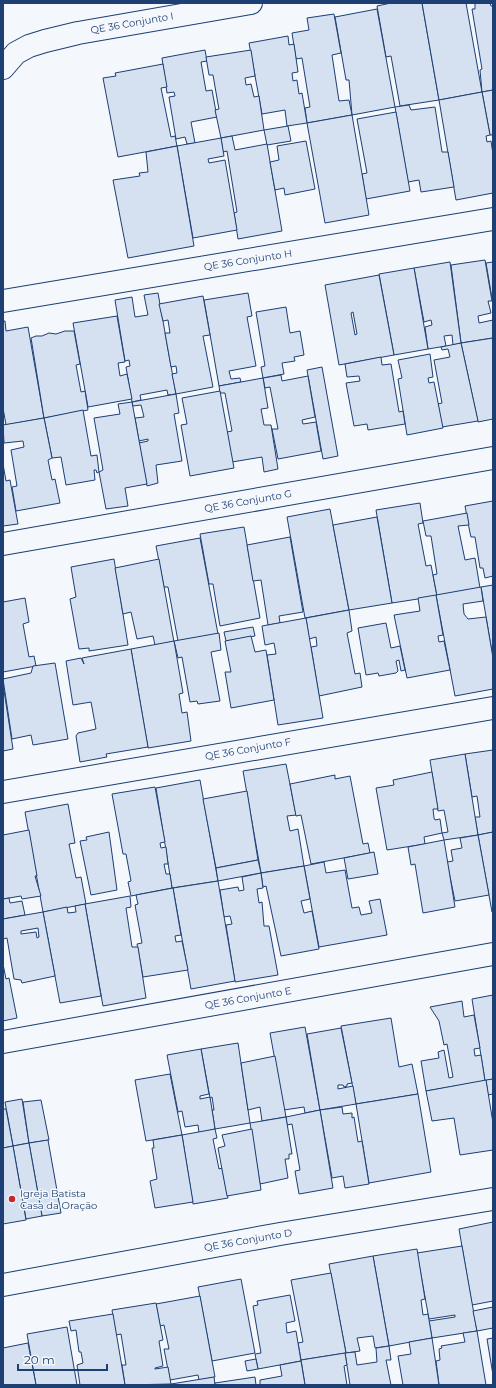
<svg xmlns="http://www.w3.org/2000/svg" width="496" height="1388" font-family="Montserrat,sans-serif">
  <rect width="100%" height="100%" fill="#f4f7fb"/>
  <!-- building -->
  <g fill="#d5e0f0" stroke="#1d3f73" fill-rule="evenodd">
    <path d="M391 3H422L439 100 400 106 391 56 386 57 377 6Z"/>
    <path d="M422 3H466L482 92 439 100Z"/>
    <path d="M475 3H490L491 6H493V90L482 92 480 70 482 69 472 9H475Z"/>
    <path d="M377 9 395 107 352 115 349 80H346L335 17Z"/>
    <path d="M334 14 341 53 332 55 339 101 349 100 352 115 307 123 305 108 310 107 302 58 296 59 292 33 309 30 307 18Z"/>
    <path d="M288 36 289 45 294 44 298 72 292 73 293 81 297 80 299 94 302 93 307 123 287 126 285 110 262 114 249 43Z"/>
    <path d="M205 50 207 61 201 62 206 91 212 90 217 117 191 122 195 143 187 144 185 137 176 139 169 97 175 96 174 92 167 93 162 58Z"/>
    <path d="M251 50 255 76 245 78 246 85 251 84 254 97 259 96 264 130 221 138 215 110 219 109 218 104 213 75H209L206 57Z"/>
    <path d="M163 64 167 87 161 88 171 137 175 136 177 146 118 157 103 78 116 76 115 73Z"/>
    <path d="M493 90V135H490L482 92Z"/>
    <path d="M482 92 490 135 486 136 487 142 491 141 493 154V193L456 200 439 100Z"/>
    <path d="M409 105 411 110 435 107 442 152H448L454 187 421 192 419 180 408 182 395 107Z"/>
    <path d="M396 112 410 191 366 199 362 174 367 173 357 119Z"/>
    <path d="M352 115 369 215 325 223 307 123Z"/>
    <path d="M288 126 291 141 267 145 264 130Z"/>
    <path d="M232 136 235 150 267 144 282 231 238 239 234 213 237 212 227 151 223 152 221 138Z"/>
    <path d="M221 138 224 156 208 159 209 163 225 160 237 230 193 238 177 146Z"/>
    <path d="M306 141 315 189 285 195 284 188 275 190 270 162 279 160 277 146Z"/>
    <path d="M177 146 194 246 128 258 113 180 140 176 139 173 148 172 146 152Z"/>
    <path d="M485 260 492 301H488L491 313 478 316 479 323 493 320V338L461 343 451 265Z"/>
    <path d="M450 262 461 343 453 345 452 335 444 336 446 346 428 349 425 327 432 325 431 320 424 322 414 268Z"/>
    <path d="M493 262V304L486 263Z"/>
    <path d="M414 268 428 349 394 355 379 274Z"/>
    <path d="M379 275 394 355 339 365 325 285ZM353 312 357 334 355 335 351 313Z"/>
    <path d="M158 293 176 394 168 395 167 390 140 395 141 400 132 402 126 367 130 366 129 360 125 361 115 300 132 297 135 317 148 315 144 295Z"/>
    <path d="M248 293 252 316 247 317 256 366 229 371 231 379 240 378 241 382 219 386 204 300Z"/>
    <path d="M203 296 210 335 203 336 213 387 176 394 172 374 177 373 176 366 171 367 165 333H170L168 320 163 321 159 304Z"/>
    <path d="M286 307 290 333 300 331 304 355 294 357 295 361 282 363 284 374 263 378 261 367 265 366 256 312Z"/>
    <path d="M117 316 125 362 118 363 120 376 127 374 132 399 88 407 73 323Z"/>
    <path d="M3 321H5L6 331 28 327 44 418 6 425 3 408Z"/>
    <path d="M65 331H74L80 364 76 365 81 392 85 391 88 410 44 418 31 338 36 336H42L49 333 56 334Z"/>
    <path d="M493 338V419L478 422 461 343Z"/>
    <path d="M461 343 478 421 442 427 438 404 442 403 434 360 450 357 448 349 442 350 441 347Z"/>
    <path d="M430 354 433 377 428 378 429 383 434 382 443 428 407 435 398 379 402 378 398 360Z"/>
    <path d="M381 357 382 365 391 364 399 412 403 411 405 424 368 430 367 424 354 426 346 383 360 381 359 376 347 377 345 364Z"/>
    <path d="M322 367 338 456 323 459 307 370Z"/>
    <path d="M281 375 282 381 308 376 315 417 302 420 303 424 316 422 321 451 278 459 272 429H278L270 387 265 388 263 378Z"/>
    <path d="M263 378 268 408 261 409 264 425H271L278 469 264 472 262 457 232 462 227 432 232 431 229 415 225 393H220L219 386Z"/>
    <path d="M220 391 234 468 190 476 181 425 187 424 182 398Z"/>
    <path d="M176 394 179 413 174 414 182 461 156 465 158 483 147 486 139 443 148 441V439L139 441 135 418 144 417 141 405 133 406 132 402Z"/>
    <path d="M132 402 147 484 125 488 128 506 106 509 99 472 103 470 94 418 120 414 118 404Z"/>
    <path d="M83 410 91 456 97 455 99 472 97 473 96 470H94L95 480 66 485 61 457 52 458 44 418Z"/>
    <path d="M44 418 52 458 48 460 52 480 55 479 60 503 16 511 12 487 17 486 11 450 24 447 23 441 4 443 3 425Z"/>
    <path d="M3 464 6 481 10 480 18 524 3 526Z"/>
    <path d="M493 501V576L485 578 483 568H480L475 537H471L470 533 465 506Z"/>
    <path d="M420 503 423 523 418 524 426 566 431 565 437 596 392 603 376 510Z"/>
    <path d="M330 509 349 610 305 618 287 517Z"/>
    <path d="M467 513 469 525 458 526 465 560 475 558 480 588 437 596 433 575 437 574 431 536H426L423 521Z"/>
    <path d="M377 517 392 603 349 610 333 525Z"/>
    <path d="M244 527 260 618 220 626 213 584H209L200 534Z"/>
    <path d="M290 537 303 612 279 616 280 623 268 625 261 580 253 581 247 545Z"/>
    <path d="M200 538 218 634 178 641 168 587H164L156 546Z"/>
    <path d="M114 559 128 645 89 651V648L79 649 70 599 76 597 71 567Z"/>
    <path d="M159 559 174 642 155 645 153 636 137 639 131 612 123 614 115 568Z"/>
    <path d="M493 585V658L481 587Z"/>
    <path d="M481 587 483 601 463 604 464 614 468 619 486 617 493 658V689L455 696 436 595Z"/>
    <path d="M436 595 443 635 438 636 439 642 444 641 450 670 407 678 394 615 420 611 418 598Z"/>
    <path d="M25 598 29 622 23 624 29 657 34 656 36 666 3 672V602Z"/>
    <path d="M349 610 352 631 347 633 355 674 360 673 362 687 319 696 311 647 317 646 316 637 309 639 306 618Z"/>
    <path d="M306 618 323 718 278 725 267 655 276 654 274 643 265 645 262 626Z"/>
    <path d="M386 623 391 648 400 646 405 670 401 671 399 660 396 661 398 671 396 673 379 676 378 673 366 675 358 628Z"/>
    <path d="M253 627 255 636 226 641 224 632Z"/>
    <path d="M219 633 221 650 211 652 220 701 198 704 197 701 190 702 182 657 178 658 174 641Z"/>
    <path d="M251 636 255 652 266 650 274 700 231 708 225 672H231L225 641Z"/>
    <path d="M174 641 183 693 179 694 182 713 187 712 191 741 148 748 131 649Z"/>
    <path d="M131 649 148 747 106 754 107 757 80 762 76 736 78 733 96 729 91 702 73 705 66 661 81 658 84 664 82 658Z"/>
    <path d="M55 663 68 739 33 745 31 735 12 739 3 679 31 673 33 666Z"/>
    <path d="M3 684 13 749 3 751Z"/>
    <path d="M493 750V832L478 835 475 817H480L477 796 472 797 465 754Z"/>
    <path d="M465 754 478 835 444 840 442 833 448 832 444 810 438 811 430 760Z"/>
    <path d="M286 764 296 815 287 816 290 831 298 829 304 866 261 873 243 771Z"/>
    <path d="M432 772 438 809H433L434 818 435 820 440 819 442 833 424 837 425 844 387 850 376 788 394 785 393 780Z"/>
    <path d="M335 775V779L350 776 363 844 368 843 370 853 311 864 301 815 296 816 290 784Z"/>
    <path d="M200 780 218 881 172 888 156 788Z"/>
    <path d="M155 787 165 842 160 843 161 848 166 847 168 864H164L166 874H170L172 888 131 896 128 882 131 881 126 854H123L112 794Z"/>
    <path d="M247 791 258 860 216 868 203 799Z"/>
    <path d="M68 804 75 843 69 844 76 878 81 877 86 904 43 912 25 812Z"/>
    <path d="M29 830 37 876H35L41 896 22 899 21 896 3 899V835Z"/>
    <path d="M109 832 117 890 91 895 80 841 87 840 86 837Z"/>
    <path d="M493 832V912H492L478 835Z"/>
    <path d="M478 835 489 895 455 901 447 862 453 861 451 850 462 848 460 838Z"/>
    <path d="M444 840 455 907 423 913 415 864 411 865 408 847Z"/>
    <path d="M374 852 378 874 348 879 344 858Z"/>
    <path d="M258 860 261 873 218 881 216 868Z"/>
    <path d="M324 862 326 873 345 870 352 908 359 907 361 915 372 913 369 901 380 899 387 935 319 947 304 866Z"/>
    <path d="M304 866 310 899 301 901 304 913 312 911 319 949 281 956 266 886 263 887 261 873Z"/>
    <path d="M261 873 263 888 257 889 259 903 262 902 264 926H269L278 975 235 982 226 925 232 924 230 916 224 917 220 890 238 887 239 891 244 890 242 877Z"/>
    <path d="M218 881 235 981 191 989 173 888Z"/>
    <path d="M173 888 181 935 175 936 176 942 182 941 188 970 143 977 137 944 142 943 135 905 138 904 136 895Z"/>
    <path d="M130 896 131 907 126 908 132 947H138L146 998 103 1006 85 904Z"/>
    <path d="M9 898 10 903 22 901 25 915 3 919V899Z"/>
    <path d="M85 904 101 996 60 1003 43 912 67 907 68 913 76 912 75 906Z"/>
    <path d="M43 912 55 976 22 983 21 980 14 979 7 938 3 939V919ZM38 928 39 937 37 938 36 932 21 934V931Z"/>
    <path d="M3 964 6 979 9 978 17 1018 3 1021Z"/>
    <path d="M493 995V1079L485 1081 472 999Z"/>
    <path d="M462 1001 464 1017 474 1015 480 1048 474 1049 475 1056 481 1055 485 1081 426 1091 421 1061 439 1058 438 1052 444 1050 449 1078 453 1077 447 1044 444 1045 439 1021 430 1007Z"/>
    <path d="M391 1018 399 1067 412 1064 418 1094 356 1104 341 1026Z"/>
    <path d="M305 1027 320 1110 305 1113 304 1107 284 1110 270 1033Z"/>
    <path d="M341 1028 352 1083 347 1084V1086L344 1087 343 1085H338V1089L353 1086 356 1104 320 1110 307 1034Z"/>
    <path d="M238 1043 250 1123 215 1129 212 1110H214L212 1097 210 1098 201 1049Z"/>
    <path d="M201 1049 209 1094 200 1096V1099L210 1097 215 1129 199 1133 198 1125 185 1127 182 1111 178 1112 167 1055Z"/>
    <path d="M275 1056 286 1117 262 1121 260 1107 248 1110 241 1063Z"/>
    <path d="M170 1074 182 1135 146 1141 135 1080Z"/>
    <path d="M493 1079V1094L488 1095 486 1080Z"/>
    <path d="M486 1080 493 1123V1150L460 1155 454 1118 432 1121 426 1091Z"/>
    <path d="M418 1094 431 1172 369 1183 356 1104Z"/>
    <path d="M22 1099 29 1143 13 1146 5 1102Z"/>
    <path d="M41 1100 49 1140 29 1143 23 1102Z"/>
    <path d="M342 1107 343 1114 352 1113V1118L354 1117 358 1142 362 1141 369 1184 345 1188 343 1176 332 1178 320 1110Z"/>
    <path d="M3 1109H6L13 1146 3 1148Z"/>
    <path d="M320 1110 333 1188 299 1194 295 1171 300 1170 292 1124 287 1125 286 1117Z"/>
    <path d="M286 1117 292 1154H289V1159H285L288 1178 260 1184 250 1123Z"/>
    <path d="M215 1129 217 1138 213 1139 219 1169 222 1168 228 1198 193 1204 182 1135Z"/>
    <path d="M252 1129 261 1190 227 1196 218 1148 225 1146 222 1135Z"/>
    <path d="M182 1135 193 1202 155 1208 150 1181 157 1179 152 1148H154L153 1140Z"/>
    <path d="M48 1140 61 1213 42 1216 29 1143Z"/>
    <path d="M29 1143 42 1216 26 1219 13 1146Z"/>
    <path d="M13 1146 26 1220 3 1224V1148Z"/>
    <path d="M493 1222V1301L472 1305 459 1229Z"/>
    <path d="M462 1246 477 1331 432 1338 429 1321 455 1317V1315L429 1319 417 1253Z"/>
    <path d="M417 1249 425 1299 421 1300 423 1315 428 1314 432 1338 389 1346 373 1256Z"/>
    <path d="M373 1256 389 1346 375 1348 373 1336 357 1338 360 1351 346 1353 329 1264Z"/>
    <path d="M331 1273 346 1353 301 1360 298 1343 303 1342 291 1280Z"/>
    <path d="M241 1279 255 1353 212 1361 198 1287Z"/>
    <path d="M290 1295 295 1321 286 1323 287 1333 296 1331 301 1361 258 1369 255 1354 261 1353 253 1306 258 1305 257 1301Z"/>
    <path d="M200 1296 215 1377 199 1380 198 1375 170 1380 164 1349H169L164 1325 160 1326 156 1304Z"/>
    <path d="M156 1303 163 1340 159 1341 163 1366 155 1368V1369L168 1367 171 1384 125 1385 122 1365H126L121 1334 116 1335 112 1310Z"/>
    <path d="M493 1307V1328L477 1331 473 1311Z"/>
    <path d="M113 1314 125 1385H80L77 1365 83 1363 81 1352H79L76 1330 71 1331 69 1321Z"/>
    <path d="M67 1327 77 1385H36L27 1334Z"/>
    <path d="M477 1331 486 1385H439L436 1361 440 1360 439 1349 442 1348 441 1346 465 1342 463 1333Z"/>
    <path d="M432 1338 439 1385H403L398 1356 411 1354 409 1342Z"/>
    <path d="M493 1338V1375L487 1339Z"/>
    <path d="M28 1343 36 1385H3V1348Z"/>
    <path d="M389 1346 391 1360H386L391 1385H350L345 1353 355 1352 357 1365 377 1362 376 1348Z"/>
    <path d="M345 1353 347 1365 344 1366 347 1385H305L301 1360Z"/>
    <path d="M256 1359 258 1369 247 1371 245 1361Z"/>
    <path d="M301 1361 305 1385H260V1380L282 1376 280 1365Z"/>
    <path d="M214 1377 215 1385H171V1384Z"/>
    <path d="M255 1377 256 1385H215V1383Z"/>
  </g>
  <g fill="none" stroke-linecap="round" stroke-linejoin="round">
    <defs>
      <g id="minor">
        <path d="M3 68 16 53 29 46 45 41 78 33 251 3"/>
        <path d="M3 301 493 219"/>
        <path d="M3 544 493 458"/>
        <path d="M3 792 493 708"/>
        <path d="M3 1042 493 954"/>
        <path d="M3 1285 280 1234 493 1199"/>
      </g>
    </defs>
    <!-- minor casing -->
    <use href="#minor" stroke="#1d3f73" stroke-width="24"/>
    <!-- minor -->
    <use href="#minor" stroke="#f4f7fb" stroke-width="22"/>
  </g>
  <!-- markers -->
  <circle fill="#c62828" stroke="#f4f7fb" stroke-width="1.5" cx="12" cy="1199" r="4"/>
  <g text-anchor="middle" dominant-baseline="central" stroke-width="3" stroke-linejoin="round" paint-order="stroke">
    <!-- street labels -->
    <g font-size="10" fill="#1d3f73" stroke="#f4f7fb">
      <text transform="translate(132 23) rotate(-10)">QE 36 Conjunto I</text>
      <text transform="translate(248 260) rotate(-9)">QE 36 Conjunto H</text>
      <text transform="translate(248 501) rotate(-10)">QE 36 Conjunto G</text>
      <text transform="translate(248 749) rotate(-10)">QE 36 Conjunto F</text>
      <text transform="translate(248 998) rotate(-10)">QE 36 Conjunto E</text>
      <text transform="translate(248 1240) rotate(-10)">QE 36 Conjunto D</text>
    </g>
    <!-- poi labels -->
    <g font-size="10" fill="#1d3f73" stroke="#f4f7fb" text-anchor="start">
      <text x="20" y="1193">Igreja Batista<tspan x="20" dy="12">Casa da Oração</tspan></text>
    </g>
  </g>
  <!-- border -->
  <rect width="496" height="1388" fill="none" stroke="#1d3f73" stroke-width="8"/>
  <!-- scale -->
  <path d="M18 1364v6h89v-6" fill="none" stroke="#1d3f73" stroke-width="2"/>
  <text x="24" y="1364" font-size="12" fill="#1d3f73" stroke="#f4f7fb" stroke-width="3" paint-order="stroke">20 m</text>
</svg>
